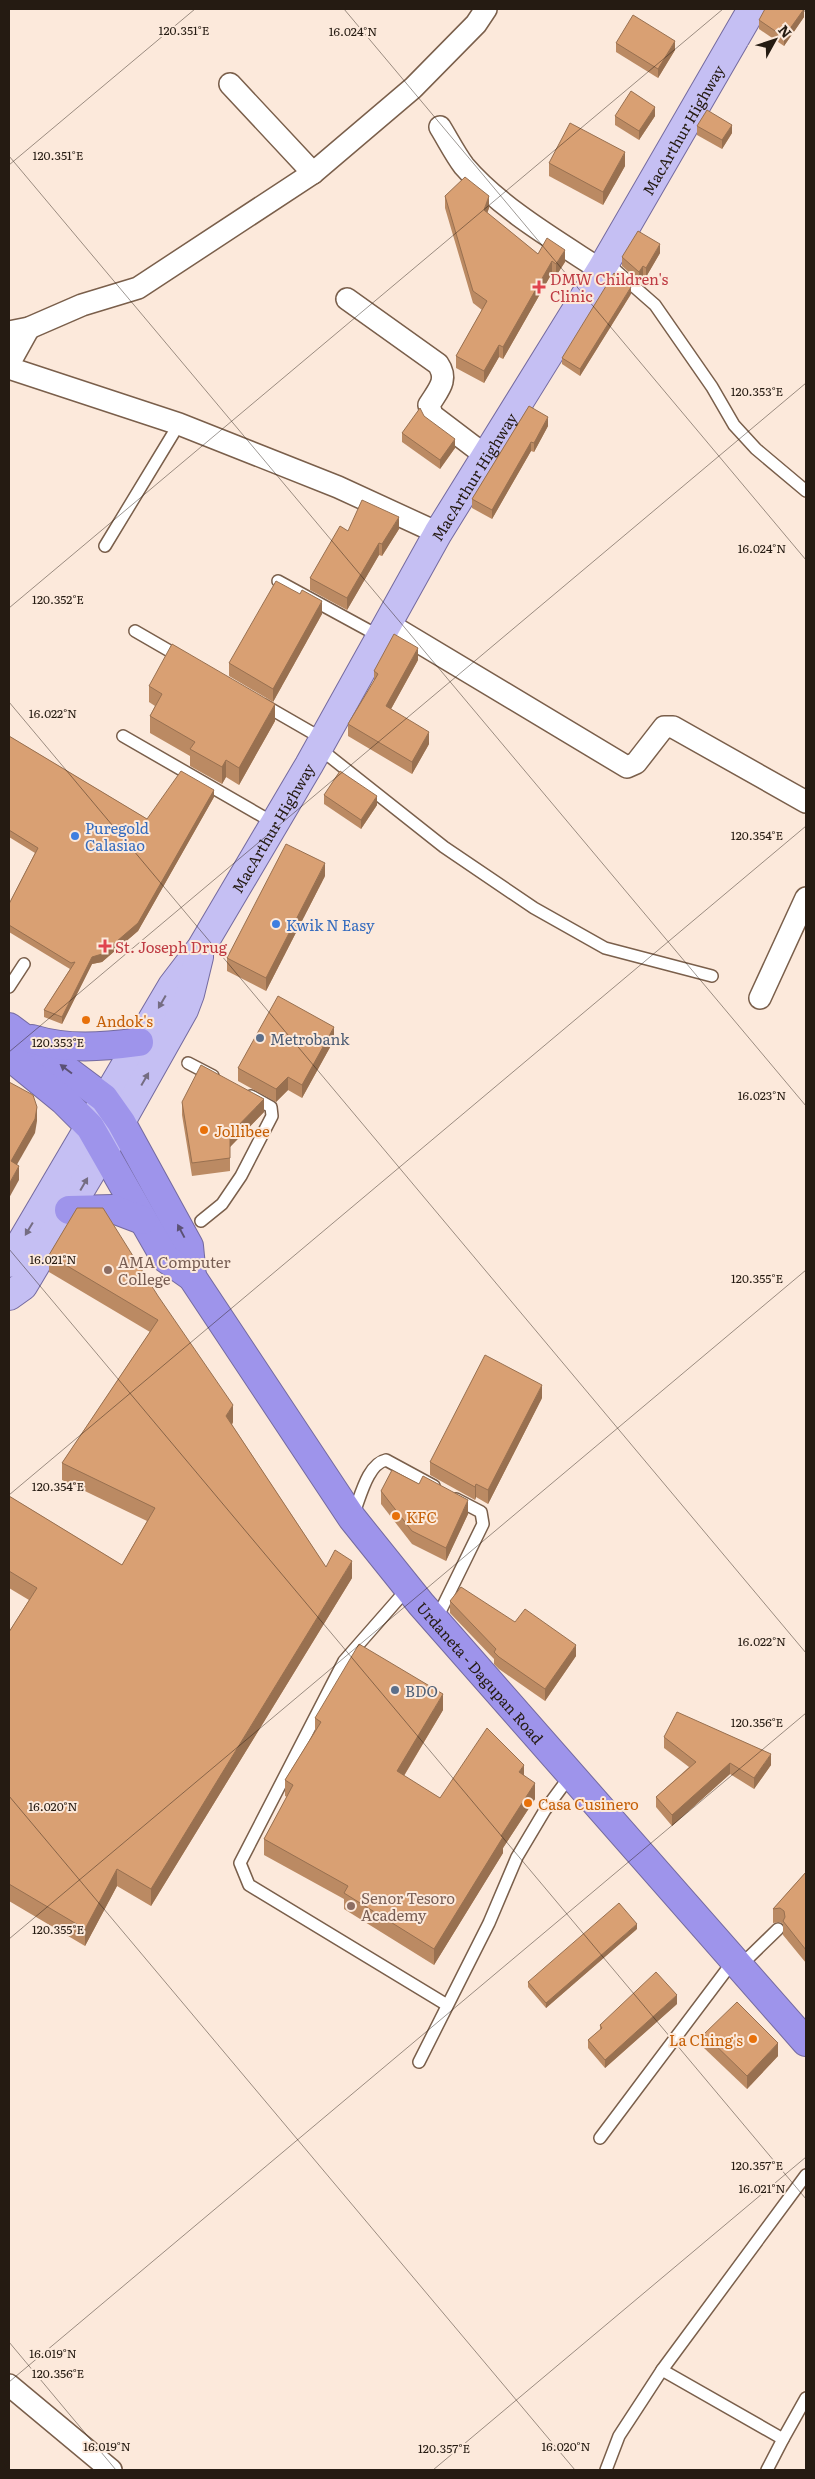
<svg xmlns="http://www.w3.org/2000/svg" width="815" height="2479" font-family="Literata,serif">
  <rect width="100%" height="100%" fill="#fce9db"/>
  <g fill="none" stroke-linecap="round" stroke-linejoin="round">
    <defs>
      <g id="lane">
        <path d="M606 262 655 305 712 387 734 425 756 449 806 491"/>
        <path d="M105 546 179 424"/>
        <path d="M278 581 379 636"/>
        <path d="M135 631 180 657"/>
        <path d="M264 705 323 739"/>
        <path d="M123 736 274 823"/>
        <path d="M319 748 444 847 534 908 605 948 712 976"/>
        <path d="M9 987 24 964"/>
        <path d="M188 1063 213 1076"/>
        <path d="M201 1221 222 1204 241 1176 272 1116 271 1107 251 1096"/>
        <path d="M353 1515C360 1499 367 1464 386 1460L434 1486"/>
        <path d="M408 1588 344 1661 240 1863 249 1885 447 2005"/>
        <path d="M436 1620 483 1524 481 1512 456 1499"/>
        <path d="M741 1965 778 1929"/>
        <path d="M419 2062 489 1923 517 1857 545 1810 570 1776"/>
        <path d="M600 2138 734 1960"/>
        <path d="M806 2175 662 2370 783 2439 806 2398"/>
        <path d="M606 2470 619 2436 662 2370"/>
        <path d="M767 2470 783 2439"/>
      </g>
      <g id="street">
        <path d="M230 84 313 173"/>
        <path d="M440 127C448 140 455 154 464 166 500 208 555 240 601 270"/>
        <path d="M347 299 438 364C449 380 438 390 429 405L432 415 486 456"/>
        <path d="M9 332 29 328 82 305 138 288 313 173 413 88 476 24 486 9"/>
        <path d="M9 364 29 328"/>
        <path d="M9 368 179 424 338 487 438 533"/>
        <path d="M387 623 627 767 636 763 664 727H673L806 802"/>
        <path d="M760 998 806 898"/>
        <path d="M9 2385 111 2470"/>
      </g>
      <g id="primary">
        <path id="s1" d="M9 1263 172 986 201 948 309 765 438 533 601 270 752 9"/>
        <path d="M9 1296 23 1286 121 1122 184 1010 190 994 199 957"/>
      </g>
      <g id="highway">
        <path d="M9 1027 104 1098 121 1122 189 1246 192 1277"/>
        <path d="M32 1039C68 1050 102 1047 139 1042"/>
        <path id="s2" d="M9 1056 64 1101 90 1127 165 1258 192 1277 352 1518 421 1604 806 2042"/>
        <path d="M69 1210 113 1209 142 1220"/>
      </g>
    </defs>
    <!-- lane casing -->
    <use href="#lane" stroke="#7a5f4b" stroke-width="14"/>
    <!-- street casing -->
    <use href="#street" stroke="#7a5f4b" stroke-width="24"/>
    <!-- primary casing -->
    <use href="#primary" stroke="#746a9f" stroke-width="30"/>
    <!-- highway casing -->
    <use href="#highway" stroke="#746a9f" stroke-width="30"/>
    <!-- lane -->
    <use href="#lane" stroke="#fff" stroke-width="11"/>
    <!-- street -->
    <use href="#street" stroke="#fff" stroke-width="21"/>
    <!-- primary -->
    <use href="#primary" stroke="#c5bff3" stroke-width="28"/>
    <!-- highway -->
    <use href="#highway" stroke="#9e94eb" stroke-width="28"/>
  </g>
  <!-- wall -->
  <g fill="#bb8a63">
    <path d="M804 9V17L784 46 759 29V20Z"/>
    <path d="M616 43 675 50 658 78 616 52Z"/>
    <path d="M615 116H655L639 140 615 125Z"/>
    <path d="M697 126 732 133 722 149 697 135Z"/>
    <path d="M549 163 625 166 603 205 549 176Z"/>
    <path d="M445 196 489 208 487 213 538 254 565 262 556 276 552 273 503 359 499 357 484 383 456 368V356L482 310 473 303 445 208Z"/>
    <path d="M660 253 646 277 643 275 639 281 622 266V257Z"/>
    <path d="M631 294 580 376 562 364V358Z"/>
    <path d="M529 406 548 426 534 452 531 451 492 519 472 508V499Z"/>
    <path d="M424 416 455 448 440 469 402 442V433Z"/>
    <path d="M399 529 382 556 379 555 347 610 310 590V578L348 531Z"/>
    <path d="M300 594 322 614 273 702 229 676V663Z"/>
    <path d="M418 660 391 709 429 744 412 774 348 736V724L374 681V671Z"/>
    <path d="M149 686 275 721 239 785 226 777 222 784 190 766V756L150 733V716L155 706 149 702Z"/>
    <path d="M9 736 147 819 214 797 138 931 102 962 92 964 62 1024 44 1017V1010L70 969 9 932V904L35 853 9 837Z"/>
    <path d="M324 795 377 805 361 829 324 804Z"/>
    <path d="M325 876 266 991 227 971V958Z"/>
    <path d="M334 1040 302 1098 288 1090 276 1102 238 1081V1068Z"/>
    <path d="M182 1102 264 1112 230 1147V1171L192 1176 182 1115Z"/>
    <path d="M77 1208 233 1422 232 1425 326 1567 352 1578 151 1906 117 1886 85 1946 9 1901V1632L29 1600 9 1588V1496L122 1565 147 1521 62 1480V1463L150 1332 49 1272V1255Z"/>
    <path d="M542 1398 488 1504 476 1497 475 1500 430 1475V1462Z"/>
    <path d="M381 1491 468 1514 446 1561 412 1544 381 1504Z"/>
    <path d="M450 1601 515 1622 576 1656 545 1701 499 1669 494 1664V1659L450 1613Z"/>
    <path d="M443 1710 404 1776 440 1798 524 1775 535 1799 503 1848V1853L434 1965 344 1909V1899L264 1855V1839L287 1797 285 1796V1780L315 1731V1718Z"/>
    <path d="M664 1737 771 1765 754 1789 730 1774 672 1826 656 1807V1797L689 1767 664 1748Z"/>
    <path d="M806 1872V1963L783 1935V1924L780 1922 773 1923V1909Z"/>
    <path d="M637 1929 546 2008 528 1987V1982Z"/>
    <path d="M677 2004 605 2068 588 2048V2040L600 2030V2025Z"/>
    <path d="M704 2034 778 2056 747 2089 704 2048Z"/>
  </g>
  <!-- shaded-wall -->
  <g fill="#987050">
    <path d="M804 9V17L784 46V37Z"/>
    <path d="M675 41V50L658 78V69Z"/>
    <path d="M655 107V116L639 140V131Z"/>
    <path d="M732 125V133L722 149V140Z"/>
    <path d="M625 152V166L603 205V192Z"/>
    <path d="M489 196V208L484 222V210Z"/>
    <path d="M660 244V253L646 277V268Z"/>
    <path d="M565 250V262L556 276V264Z"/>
    <path d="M552 261V273L503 359V347Z"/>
    <path d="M643 266V275L639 281V272Z"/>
    <path d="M631 287V294L580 376V369Z"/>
    <path d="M499 345V357L484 383V371Z"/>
    <path d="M548 417V426L534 452V443Z"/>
    <path d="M455 439V448L440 469V460Z"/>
    <path d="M531 442V451L492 519V510Z"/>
    <path d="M399 517V529L382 556V544Z"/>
    <path d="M379 543V555L347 610V598Z"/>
    <path d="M322 601V614L273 702V689Z"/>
    <path d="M418 648V660L386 718V706Z"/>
    <path d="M275 704V721L239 785V768Z"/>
    <path d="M429 732V744L412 774V762Z"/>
    <path d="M226 760V777L222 784V767Z"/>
    <path d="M214 790V797L138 931 102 962 92 964 62 1024V1017L92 957Z"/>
    <path d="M377 796V805L361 829V820Z"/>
    <path d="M325 863V876L266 991V978Z"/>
    <path d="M334 1027V1040L302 1098V1085Z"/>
    <path d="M288 1077V1090L276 1102V1089Z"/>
    <path d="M264 1099V1112L230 1147V1134Z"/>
    <path d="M37 1107V1121L35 1133 11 1175V1161Z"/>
    <path d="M19 1166V1180L9 1198V1184Z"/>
    <path d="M542 1385V1398L488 1504V1490Z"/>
    <path d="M233 1405V1422L226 1433V1416Z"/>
    <path d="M476 1484V1497L475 1500V1487Z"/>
    <path d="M468 1500V1514L446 1561V1548Z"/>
    <path d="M352 1561V1578L151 1906V1889Z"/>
    <path d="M576 1645V1656L545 1701V1689Z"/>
    <path d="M443 1694V1710L397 1787V1771Z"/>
    <path d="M771 1754V1765L754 1789V1778Z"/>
    <path d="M730 1763V1774L672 1826V1815Z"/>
    <path d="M524 1765V1781L519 1772Z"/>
    <path d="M535 1783V1799L503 1848V1853L434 1965V1949L501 1836Z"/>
    <path d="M117 1869V1886L85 1946V1929Z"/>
    <path d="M637 1924V1929L546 2008V2003Z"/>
    <path d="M677 1995V2004L605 2068V2060Z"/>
    <path d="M778 2043V2056L747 2089V2076Z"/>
  </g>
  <!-- building -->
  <g fill="#d9a073" stroke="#987050">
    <path d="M765 9H804L784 37 759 20Z"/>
    <path d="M633 15 675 41 658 69 616 43Z"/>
    <path d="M631 91 655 107 639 131 615 116Z"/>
    <path d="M707 110 732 125 722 140 697 126Z"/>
    <path d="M570 123 625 152 603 192 549 163Z"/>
    <path d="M465 177 489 196 484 210 538 254 547 238 565 250 556 264 552 261 503 347 499 345 484 371 456 356 487 301 473 291 445 196Z"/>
    <path d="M638 231 660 244 646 268 643 266 639 272 622 257Z"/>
    <path d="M614 273 631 287 580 369 562 358Z"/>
    <path d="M529 406 548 417 534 443 531 442 492 510 472 499Z"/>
    <path d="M420 408 424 416 455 439 440 460 402 433Z"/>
    <path d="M362 500 399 517 382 544 379 543 347 598 310 578 340 526 348 531Z"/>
    <path d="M276 581 300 594 302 590 322 601 273 689 229 663Z"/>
    <path d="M394 634 418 648 386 706 429 732 412 762 348 724 378 674 374 671Z"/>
    <path d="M172 644 275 704 239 768 226 760 222 767 190 749 195 742 150 716 162 694 149 686Z"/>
    <path d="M9 736 147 819 181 771 214 790 138 923 102 954 92 957 62 1017 44 1010 75 962 71 963 9 925V904L38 848 9 830Z"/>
    <path d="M340 771 377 796 361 820 324 795Z"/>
    <path d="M286 844 325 863 266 978 227 958Z"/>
    <path d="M278 996 334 1027 302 1085 288 1077 276 1089 238 1068Z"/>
    <path d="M201 1065 264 1099 230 1134V1158L192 1163 182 1102Z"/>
    <path d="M9 1082 33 1095 37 1107 35 1119 11 1161 19 1166 9 1184Z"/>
    <path d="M77 1208H103L158 1296 233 1405 226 1416 326 1567 335 1550 352 1561 151 1889 117 1869 85 1929 9 1884V1632L37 1588 9 1571V1496L122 1565 155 1508 62 1463 158 1320 49 1255Z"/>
    <path d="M485 1355 542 1385 488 1490 476 1484 475 1487 430 1462Z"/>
    <path d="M392 1470 419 1484 423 1476 468 1500 446 1548 412 1531 381 1491Z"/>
    <path d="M461 1587 515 1622 525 1609 576 1645 545 1689 499 1657 494 1652 496 1649 450 1601Z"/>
    <path d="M359 1644 443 1694 397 1771 440 1798 487 1728 524 1765 519 1772 535 1783 501 1836 503 1837 434 1949 344 1893 348 1886 264 1839 293 1785 285 1780 321 1722 315 1718Z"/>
    <path d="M677 1712 771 1754 754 1778 730 1763 672 1815 656 1797 696 1762 664 1737Z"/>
    <path d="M806 1872V1950L783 1921 785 1917 784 1911 780 1908 773 1909Z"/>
    <path d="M619 1903 637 1924 546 2003 528 1982Z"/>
    <path d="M656 1972 677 1995 605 2060 588 2040 602 2028 600 2025Z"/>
    <path d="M737 2002 778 2043 747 2076 704 2034Z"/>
  </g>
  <!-- one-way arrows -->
  <defs><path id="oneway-solid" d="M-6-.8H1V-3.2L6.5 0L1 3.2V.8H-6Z" transform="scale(1.25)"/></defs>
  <g fill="#756d82">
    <use href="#oneway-solid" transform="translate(162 1002) rotate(120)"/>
    <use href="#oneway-solid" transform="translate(145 1079) rotate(-60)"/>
    <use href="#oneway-solid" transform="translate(84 1184) rotate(-60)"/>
    <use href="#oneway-solid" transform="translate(29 1229) rotate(121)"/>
  </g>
  <g fill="#5b5174">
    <use href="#oneway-solid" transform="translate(66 1069) rotate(-143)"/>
    <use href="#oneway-solid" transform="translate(181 1231) rotate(-118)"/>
  </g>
  <!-- ticks -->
  <path fill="none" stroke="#251b12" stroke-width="1" stroke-opacity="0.45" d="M344 9 806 560M803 9 806 13M9 156 806 1106M9 165 195 9M9 608 723 9M9 702 806 1653M9 1052 806 383M9 1249 806 2199M9 1495 806 826M9 1796 575 2470M9 1939 806 1270M9 2342 116 2470M9 2382 806 1713M433 2470 806 2157"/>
  <!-- markers -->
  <g fill="#e0444e" stroke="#fce9db" stroke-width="2">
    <path d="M536.5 279.5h5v5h5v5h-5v5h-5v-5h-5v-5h5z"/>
    <path d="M102.5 938.5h5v5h5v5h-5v5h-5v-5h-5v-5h5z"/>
  </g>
  <g fill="#3f7fe0" stroke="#fce9db" stroke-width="2">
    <circle cx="75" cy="836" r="5"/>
    <circle cx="276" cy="924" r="5"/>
  </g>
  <g fill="#e8710a" stroke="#fce9db" stroke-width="2">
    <circle cx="86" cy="1020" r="5"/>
    <circle cx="204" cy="1130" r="5"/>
    <circle cx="396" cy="1516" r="5"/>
    <circle cx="528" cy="1803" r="5"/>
    <circle cx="753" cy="2039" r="5"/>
  </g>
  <g fill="#5c6f8a" stroke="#fce9db" stroke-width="2">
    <circle cx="260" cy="1038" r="5"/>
    <circle cx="395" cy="1690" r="5"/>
  </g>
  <g fill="#8d6e63" stroke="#fce9db" stroke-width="2">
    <circle cx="108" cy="1270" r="5"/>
    <circle cx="351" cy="1906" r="5"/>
  </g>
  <g text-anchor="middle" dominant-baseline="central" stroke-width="4" stroke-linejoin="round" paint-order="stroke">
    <!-- street labels -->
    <g font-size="15" fill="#251b12" stroke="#fce9db">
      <text stroke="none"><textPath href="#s1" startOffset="1319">MacArthur Highway</textPath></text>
      <text stroke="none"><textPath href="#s1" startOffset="914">MacArthur Highway</textPath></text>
      <text stroke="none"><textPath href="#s1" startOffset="509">MacArthur Highway</textPath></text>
      <text stroke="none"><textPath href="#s2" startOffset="782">Urdaneta - Dagupan Road</textPath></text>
    </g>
    <!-- health labels -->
    <g font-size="15" fill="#be3a42" stroke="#fce9db" text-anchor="start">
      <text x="550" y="278">DMW Children's<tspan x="550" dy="17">Clinic</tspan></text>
      <text x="115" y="946">St. Joseph Drug</text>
    </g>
    <!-- shop labels -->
    <g font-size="15" fill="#366cbe" stroke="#fce9db" text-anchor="start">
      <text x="85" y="827">Puregold<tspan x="85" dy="17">Calasiao</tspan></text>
      <text x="286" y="924">Kwik N Easy</text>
    </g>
    <!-- food labels -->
    <g font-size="15" fill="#c56008" stroke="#fce9db" text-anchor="start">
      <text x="96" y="1020">Andok's</text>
      <text x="214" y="1130">Jollibee</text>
      <text x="406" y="1516">KFC</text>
      <text x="538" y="1803">Casa Cusinero</text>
      <text x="743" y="2039" text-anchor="end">La Ching's</text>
    </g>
    <!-- service labels -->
    <g font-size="15" fill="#4e5e75" stroke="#fce9db" text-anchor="start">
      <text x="270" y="1038">Metrobank</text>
      <text x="405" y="1690">BDO</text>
    </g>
    <!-- education labels -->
    <g font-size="15" fill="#785e54" stroke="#fce9db" text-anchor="start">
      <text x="118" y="1261">AMA Computer<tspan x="118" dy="17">College</tspan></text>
      <text x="361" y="1897">Senor Tesoro<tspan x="361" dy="17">Academy</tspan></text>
    </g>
  </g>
  <g font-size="12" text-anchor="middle" fill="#251b12" stroke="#fce9db" stroke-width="4" stroke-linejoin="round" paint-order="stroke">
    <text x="184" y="35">120.351°E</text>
    <text x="353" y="36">16.024°N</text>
    <text x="58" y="160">120.351°E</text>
    <text x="757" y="396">120.353°E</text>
    <text x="762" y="553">16.024°N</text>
    <text x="58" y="604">120.352°E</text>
    <text x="53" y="718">16.022°N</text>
    <text x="757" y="840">120.354°E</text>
    <text x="58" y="1047">120.353°E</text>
    <text x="762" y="1100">16.023°N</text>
    <text x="53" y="1264">16.021°N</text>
    <text x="757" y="1283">120.355°E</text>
    <text x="58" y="1491">120.354°E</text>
    <text x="762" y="1646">16.022°N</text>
    <text x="757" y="1727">120.356°E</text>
    <text x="53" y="1811">16.020°N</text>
    <text x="58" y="1934">120.355°E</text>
    <text x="757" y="2170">120.357°E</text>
    <text x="762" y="2193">16.021°N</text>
    <text x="53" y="2358">16.019°N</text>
    <text x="58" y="2378">120.356°E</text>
    <text x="107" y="2451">16.019°N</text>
    <text x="566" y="2451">16.020°N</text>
    <text x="444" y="2453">120.357°E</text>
  </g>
  <!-- border -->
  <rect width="815" height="2479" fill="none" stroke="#251b12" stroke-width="20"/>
  <!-- north arrow -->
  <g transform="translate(775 40) rotate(50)" stroke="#fce9db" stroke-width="4" paint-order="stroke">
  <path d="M0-4L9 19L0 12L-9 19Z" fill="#251b12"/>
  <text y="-8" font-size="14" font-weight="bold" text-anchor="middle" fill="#251b12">N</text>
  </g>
</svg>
